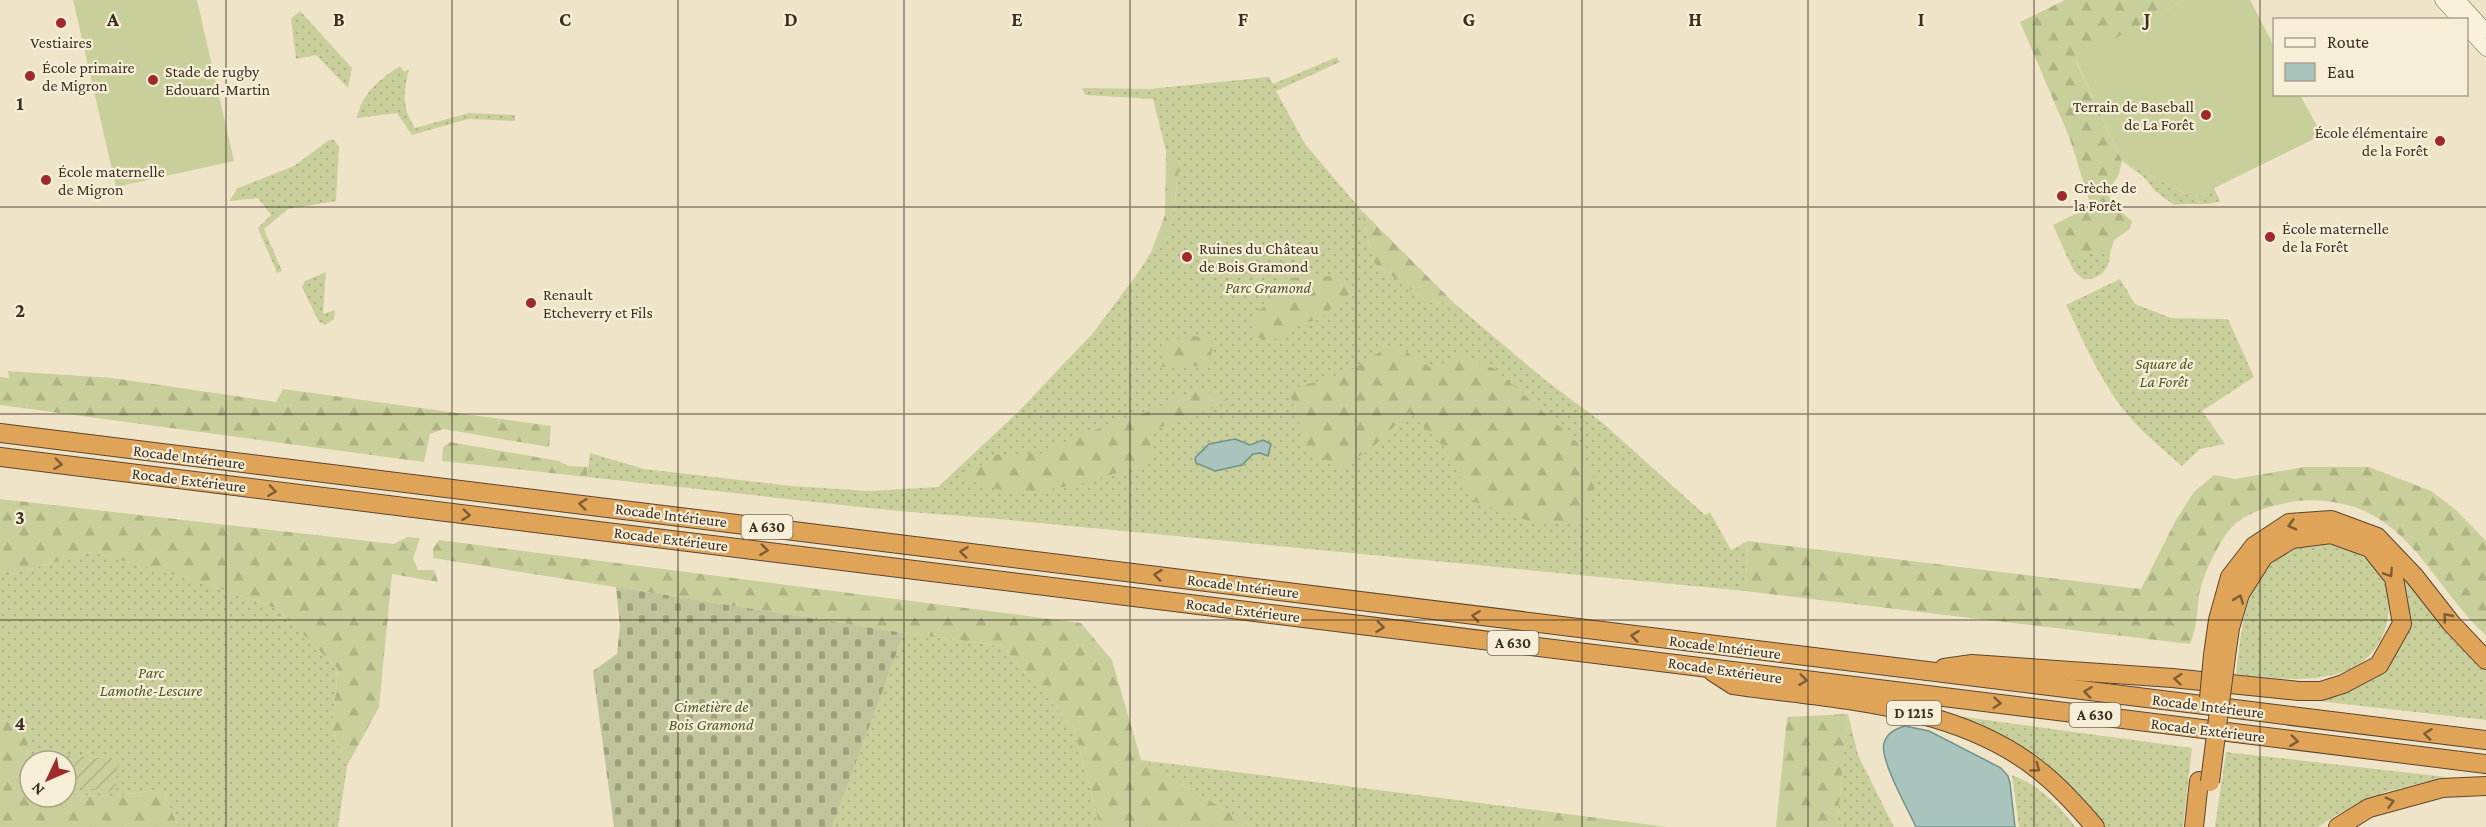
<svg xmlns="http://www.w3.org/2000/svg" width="2486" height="827" font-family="'Crimson Pro',serif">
  <defs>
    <pattern id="grass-dots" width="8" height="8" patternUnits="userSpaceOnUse" patternTransform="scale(1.5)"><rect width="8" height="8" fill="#c9cf9b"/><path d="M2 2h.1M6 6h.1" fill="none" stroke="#aeb285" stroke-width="1.8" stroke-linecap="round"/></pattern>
    <pattern id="forest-firs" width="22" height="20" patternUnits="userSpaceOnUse" patternTransform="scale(1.5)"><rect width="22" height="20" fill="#c9cf9b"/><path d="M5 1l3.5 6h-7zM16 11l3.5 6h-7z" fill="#aeb285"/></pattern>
    <pattern id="cemetery-stones" width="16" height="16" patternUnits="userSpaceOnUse" patternTransform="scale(1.5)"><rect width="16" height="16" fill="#bfc49a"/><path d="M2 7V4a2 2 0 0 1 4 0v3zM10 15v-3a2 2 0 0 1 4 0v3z" fill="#9ca07d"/></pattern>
    <pattern id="garden-furrows" width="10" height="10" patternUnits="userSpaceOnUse" patternTransform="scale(1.5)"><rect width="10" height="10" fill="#c9cf9b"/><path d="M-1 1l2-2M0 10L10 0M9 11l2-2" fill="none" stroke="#aeb285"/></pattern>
  </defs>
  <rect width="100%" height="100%" fill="#f0e4c8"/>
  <!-- grass -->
  <g fill="url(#grass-dots)">
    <path d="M300 11 352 68 348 88 316 55 296 59 291 19Z"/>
    <path d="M1337 57 1340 62 1276 91 1305 144 1361 210 1374 263 1428 302 1455 304 1544 379 1604 424 1705 515 1710 512 1731 550 1748 541 1745 591 999 519 898 511 587 477 590 453 644 469 792 486 870 491 938 487 1018 412 1093 333 1138 273 1151 252 1170 236 1180 162 1166 151 1153 99 1085 95 1082 88 1149 89 1269 77 1273 84Z"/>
    <path d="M400 66 404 72 409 69C403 92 402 109 415 128L469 113 515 115V121L468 119 412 135 397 113 357 118C361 94 380 79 400 66Z"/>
    <path d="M329 140H334L339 147 336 201 288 209 264 229 282 271 277 273 258 228 271 215 258 198 229 201 238 188 294 166Z"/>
    <path d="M2122 161 2194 198 2214 188 2220 201C2204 207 2191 202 2174 205L2155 191 2144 177Z"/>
    <path d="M2064 250 2075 257 2092 253 2110 254C2110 270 2098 281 2083 279L2074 271Z"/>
    <path d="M326 272 323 314 335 310 334 319 325 325 319 322 302 287 305 281Z"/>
    <path d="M2120 279 2135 304 2171 318 2228 319 2254 377 2202 411 2225 444 2200 449 2182 466C2160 447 2137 428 2119 404 2097 374 2082 338 2066 305Z"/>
    <path d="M2321 543C2340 547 2358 550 2372 564 2404 596 2388 656 2346 671 2311 684 2273 678 2236 674 2242 629 2245 563 2298 547 2306 545 2314 544 2321 543Z"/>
    <path d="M91 552 204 583 278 609 338 669 332 730 347 766 338 827H178L163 789 116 796 66 795V761H30L27 757 30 724 0 720V577Z"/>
    <path d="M2397 567 2462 646 2486 669V720L2291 698C2305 697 2320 698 2333 695 2394 681 2426 624 2397 567Z"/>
    <path d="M904 633 1002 646 1074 728 1100 827H832Z"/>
    <path d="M1848 714 1858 755 1894 827H1837Z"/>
    <path d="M1957 716 2192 748 2183 827H2105L2088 806 1998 735Z"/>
    <path d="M2226 752 2446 777 2385 792 2338 814 2318 827H2215Z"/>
    <path d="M1141 760 1544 811 1543 827H1254Z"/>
    <path d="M2012 775C2038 785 2059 804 2075 827H2019Z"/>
  </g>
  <!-- forest -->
  <g fill="url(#forest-firs)">
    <path d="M2065 0H2185L2076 61 2122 161 2119 174 2107 193 2114 206 2132 221 2130 229 2114 240 2110 254 2092 253 2075 257 2064 250 2053 225 2091 206 2070 139 2020 22Z"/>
    <path d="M1166 151 1180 162 1170 236 1151 252 1165 215Z"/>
    <path d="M1361 210 1455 304 1428 302 1374 263Z"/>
    <path d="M1336 276 1346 281 1354 291 1346 303 1332 308 1318 320 1293 325V332C1282 339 1255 347 1252 327 1250 313 1263 308 1271 302 1278 296 1283 286 1287 278Z"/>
    <path d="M1186 336 1215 337 1208 366 1162 367 1166 344Z"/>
    <path d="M1393 343 1433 369 1459 354 1495 369 1578 443 1596 483 1583 525 1532 522 1473 501 1446 449 1409 412 1375 445 1341 469 1306 447 1289 390 1350 371Z"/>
    <path d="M8 371 112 378 276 402 283 389 551 426 549 447 443 429 430 434 424 462 0 405V377L9 378Z"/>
    <path d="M1201 388 1229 402 1150 431 1153 462 1080 484 1017 495 961 478 998 454H1040L1083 434 1140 415Z"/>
    <path d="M450 442 559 461 568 466 588 467 587 477 442 461 443 447Z"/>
    <path d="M2304 467H2369L2431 491 2456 510 2486 541V635C2434 588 2409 512 2332 502 2317 500 2301 499 2286 503 2264 508 2241 514 2227 533 2215 550 2203 575 2199 595 2197 613 2197 628 2190 644L1745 591 1748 541 2141 589 2176 520 2194 492 2214 475 2235 479Z"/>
    <path d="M0 499 394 544 407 537 420 538 413 559 418 570H434L438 582 392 574 379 707 347 766 332 730 338 669 278 609 203 583 91 552 0 577Z"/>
    <path d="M439 540 1081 623 1112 660 1141 760 1254 827H1100L1074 728 1002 646 904 633 433 558V549Z"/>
    <path d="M1848 714 1837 827H1776L1787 717Z"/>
    <path d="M0 720 30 724 27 757 30 761V797H66V795L116 796 163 789 178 827H0Z"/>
    <path d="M1544 811 1667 827H1543Z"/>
  </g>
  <!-- cemetery -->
  <path fill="url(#cemetery-stones)" d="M616 587 904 633 832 827H614L593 671 617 654 620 625Z"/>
  <!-- garden -->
  <path fill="url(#garden-furrows)" d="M62 755 118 760 115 791 66 787V761H62Z"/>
  <!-- pitch -->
  <g fill="#c9cf9b">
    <path d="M73 0H197L234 161 116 187Z"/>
    <path d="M2185 0H2250L2274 46V94L2300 95 2322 135 2194 198 2122 161 2076 60Z"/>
  </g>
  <!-- water -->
  <g fill="#a9c4bc" stroke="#6f938a" stroke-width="1.5">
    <path d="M1235 439 1250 445 1263 440 1271 444 1268 456 1260 453 1253 454 1242 465 1215 471 1196 463 1195 458 1209 444Z"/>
    <path d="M1905 726 1929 731 2001 768 2008 776 2010 783 2015 827H1916C1909 811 1879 759 1884 743 1887 733 1895 729 1905 726Z"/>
  </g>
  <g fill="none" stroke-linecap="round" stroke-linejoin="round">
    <defs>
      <g id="secondary">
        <path d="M2442 0 2460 20"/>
        <path d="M2458 0 2486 31"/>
        <path d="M2466 27 2486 49"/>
      </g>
      <g id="motorway">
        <path d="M0 433 2486 740"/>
        <path d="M0 457 2486 764"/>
        <path d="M2213 655 2218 620 2230 577 2254 546 2289 523 2331 520 2377 537 2415 577 2451 623 2486 660"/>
        <path d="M1944 668 1972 664 2172 678 2299 691H2321L2343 684 2379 665 2402 624 2394 578 2370 548 2331 534 2292 539 2264 556 2240 594 2230 628 2226 656"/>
        <path d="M1713 672 1733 685C1836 700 1957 703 2041 772 2061 788 2078 807 2095 827"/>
        <path d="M2194 827 2199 781"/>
        <path d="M2338 827 2369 808 2442 788 2486 786"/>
      </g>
    </defs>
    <!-- secondary casing -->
    <use href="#secondary" stroke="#6f573f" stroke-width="15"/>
    <!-- motorway casing -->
    <use href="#motorway" stroke="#5b4430" stroke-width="20"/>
    <!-- secondary -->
    <use href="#secondary" stroke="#faf1dc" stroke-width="14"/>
    <!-- motorway -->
    <use href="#motorway" stroke="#e0a458" stroke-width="18"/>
    <defs>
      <g id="motorway-bridge">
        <path d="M2209 698 2213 655"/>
        <path d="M2210 782 2226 656"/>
      </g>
    </defs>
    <!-- motorway-bridge casing -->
    <use href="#motorway-bridge" stroke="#5b4430" stroke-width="20" stroke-linecap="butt"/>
    <!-- motorway-bridge -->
    <use href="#motorway-bridge" stroke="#e0a458" stroke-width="18"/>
  </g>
  <!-- one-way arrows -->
  <defs><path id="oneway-chevron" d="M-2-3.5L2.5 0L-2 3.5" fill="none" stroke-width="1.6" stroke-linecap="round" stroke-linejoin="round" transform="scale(1.5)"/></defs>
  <g stroke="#7e5d36">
    <use href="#oneway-chevron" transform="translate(58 464) rotate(7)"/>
    <use href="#oneway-chevron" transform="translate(272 491) rotate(8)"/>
    <use href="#oneway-chevron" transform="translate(583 504) rotate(-173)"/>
    <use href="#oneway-chevron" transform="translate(466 515) rotate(7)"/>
    <use href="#oneway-chevron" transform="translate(2292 525) rotate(165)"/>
    <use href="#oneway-chevron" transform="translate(764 550) rotate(7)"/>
    <use href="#oneway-chevron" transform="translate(964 552) rotate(-173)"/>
    <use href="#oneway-chevron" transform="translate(2389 573) rotate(57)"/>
    <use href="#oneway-chevron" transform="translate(1158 575) rotate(-173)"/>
    <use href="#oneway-chevron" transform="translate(2239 599) rotate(-70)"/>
    <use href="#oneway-chevron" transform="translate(1476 616) rotate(-172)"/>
    <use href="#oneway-chevron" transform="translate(2447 617) rotate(-129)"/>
    <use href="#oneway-chevron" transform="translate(1380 627) rotate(7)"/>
    <use href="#oneway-chevron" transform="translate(1635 636) rotate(-173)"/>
    <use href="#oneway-chevron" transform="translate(2178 679) rotate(-175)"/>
    <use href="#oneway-chevron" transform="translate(1803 680) rotate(7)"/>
    <use href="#oneway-chevron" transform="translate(2088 692) rotate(-173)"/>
    <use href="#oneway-chevron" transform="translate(1997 703) rotate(5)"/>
    <use href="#oneway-chevron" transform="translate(2428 734) rotate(-173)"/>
    <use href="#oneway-chevron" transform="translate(2294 741) rotate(7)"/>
    <use href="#oneway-chevron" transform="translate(2036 768) rotate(36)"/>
    <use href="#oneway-chevron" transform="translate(2390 802) rotate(-15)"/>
  </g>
  <!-- grid -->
  <path fill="none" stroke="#3d2e20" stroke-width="1.5" stroke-opacity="0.55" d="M226 0V827M452 0V827M678 0V827M904 0V827M1130 0V827M1356 0V827M1582 0V827M1808 0V827M2034 0V827M2260 0V827M0 207H2486M0 414H2486M0 620H2486"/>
  <!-- markers -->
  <g fill="#9e2a2b" stroke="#f7eed8" stroke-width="2">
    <circle cx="61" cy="23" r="6"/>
    <circle cx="30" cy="76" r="6"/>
    <circle cx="153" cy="80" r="6"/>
    <circle cx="2206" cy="115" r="6"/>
    <circle cx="2440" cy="141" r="6"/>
    <circle cx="46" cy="180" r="6"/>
    <circle cx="2062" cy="196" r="6"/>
    <circle cx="2270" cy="237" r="6"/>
    <circle cx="1187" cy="257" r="6"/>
    <circle cx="531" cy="303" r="6"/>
  </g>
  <g text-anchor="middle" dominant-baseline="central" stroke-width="4.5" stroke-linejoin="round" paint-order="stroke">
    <!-- shield labels -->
    <g fill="#f7eed8" stroke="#756857" stroke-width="1.5">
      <rect x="741.5" y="515" width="51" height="24" rx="4.5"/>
      <rect x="1487.5" y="631" width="51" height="24" rx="4.5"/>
      <rect x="1887" y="701" width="54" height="24" rx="4.5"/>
      <rect x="2069.5" y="703" width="51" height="24" rx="4.5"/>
    </g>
    <g font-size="15" font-weight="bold" fill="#3d2e20">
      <text x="767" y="527">A 630</text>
      <text x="1513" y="643">A 630</text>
      <text x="1914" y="713">D 1215</text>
      <text x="2095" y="715">A 630</text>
    </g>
    <!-- poi labels -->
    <g font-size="16" fill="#3d2e20" stroke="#f7eed8" text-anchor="start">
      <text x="61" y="42" text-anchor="middle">Vestiaires</text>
      <text x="42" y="67">École primaire<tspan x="42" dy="18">de Migron</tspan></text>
      <text x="165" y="71">Stade de rugby<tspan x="165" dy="18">Edouard-Martin</tspan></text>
      <text x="2194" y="106" text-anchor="end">Terrain de Baseball<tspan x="2194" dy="18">de La Forêt</tspan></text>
      <text x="2428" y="132" text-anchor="end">École élémentaire<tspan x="2428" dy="18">de la Forêt</tspan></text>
      <text x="58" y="171">École maternelle<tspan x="58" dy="18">de Migron</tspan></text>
      <text x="2074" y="187">Crèche de<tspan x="2074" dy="18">la Forêt</tspan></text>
      <text x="2282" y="228">École maternelle<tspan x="2282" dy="18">de la Forêt</tspan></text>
      <text x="1199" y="248">Ruines du Château<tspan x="1199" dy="18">de Bois Gramond</tspan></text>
      <text x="543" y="294">Renault<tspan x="543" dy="18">Etcheverry et Fils</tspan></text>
    </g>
    <!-- park labels -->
    <g font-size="16" font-style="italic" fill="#4d5a26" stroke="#f7eed8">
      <text x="1268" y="287">Parc Gramond</text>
      <text x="2164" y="363">Square de<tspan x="2164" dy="18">La Forêt</tspan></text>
      <text x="151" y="672">Parc<tspan x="151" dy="18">Lamothe-Lescure</tspan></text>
      <text x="711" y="706">Cimetière de<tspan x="711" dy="18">Bois Gramond</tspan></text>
    </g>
    <!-- street labels -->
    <g font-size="16" fill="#3d2e20" stroke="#f7eed8">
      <text transform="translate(189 457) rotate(7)">Rocade Intérieure</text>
      <text transform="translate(189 480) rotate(7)">Rocade Extérieure</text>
      <text transform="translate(671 515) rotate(7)">Rocade Intérieure</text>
      <text transform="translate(671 539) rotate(7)">Rocade Extérieure</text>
      <text transform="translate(1243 586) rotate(7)">Rocade Intérieure</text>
      <text transform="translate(1243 610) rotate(7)">Rocade Extérieure</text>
      <text transform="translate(1725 647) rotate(7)">Rocade Intérieure</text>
      <text transform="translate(1725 670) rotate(8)">Rocade Extérieure</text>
      <text transform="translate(2208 706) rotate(7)">Rocade Intérieure</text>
      <text transform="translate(2208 730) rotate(7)">Rocade Extérieure</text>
    </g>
  </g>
  <g font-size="20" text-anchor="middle" font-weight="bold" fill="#3d2e20" stroke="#f7eed8" stroke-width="4.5" stroke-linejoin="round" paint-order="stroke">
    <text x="113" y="26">A</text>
    <text x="339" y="26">B</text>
    <text x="565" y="26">C</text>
    <text x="791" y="26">D</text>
    <text x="1017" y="26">E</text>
    <text x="1243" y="26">F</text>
    <text x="1469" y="26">G</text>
    <text x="1695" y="26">H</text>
    <text x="1921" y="26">I</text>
    <text x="2147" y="26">J</text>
    <text x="20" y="110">1</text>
    <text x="20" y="317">2</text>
    <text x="20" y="524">3</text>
    <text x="20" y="730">4</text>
  </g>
  <!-- legend -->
  <rect x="2273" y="18" width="195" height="78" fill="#f7eed8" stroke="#ada18e" stroke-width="1.5"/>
  <rect x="2285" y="38" width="30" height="9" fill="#faf1dc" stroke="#ada18e" stroke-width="1.5"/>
  <text x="2327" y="48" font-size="18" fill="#3d2e20">Route</text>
  <rect x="2285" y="63" width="30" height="18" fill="#a9c4bc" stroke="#ada18e" stroke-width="1.5"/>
  <text x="2327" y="78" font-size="18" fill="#3d2e20">Eau</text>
  <!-- north arrow -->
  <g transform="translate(48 779) rotate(226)"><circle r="28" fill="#f7eed8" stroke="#ada18e" stroke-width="1.5"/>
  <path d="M0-4.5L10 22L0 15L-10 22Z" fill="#9e2a2b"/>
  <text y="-9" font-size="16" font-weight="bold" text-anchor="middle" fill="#3d2e20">N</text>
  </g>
</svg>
